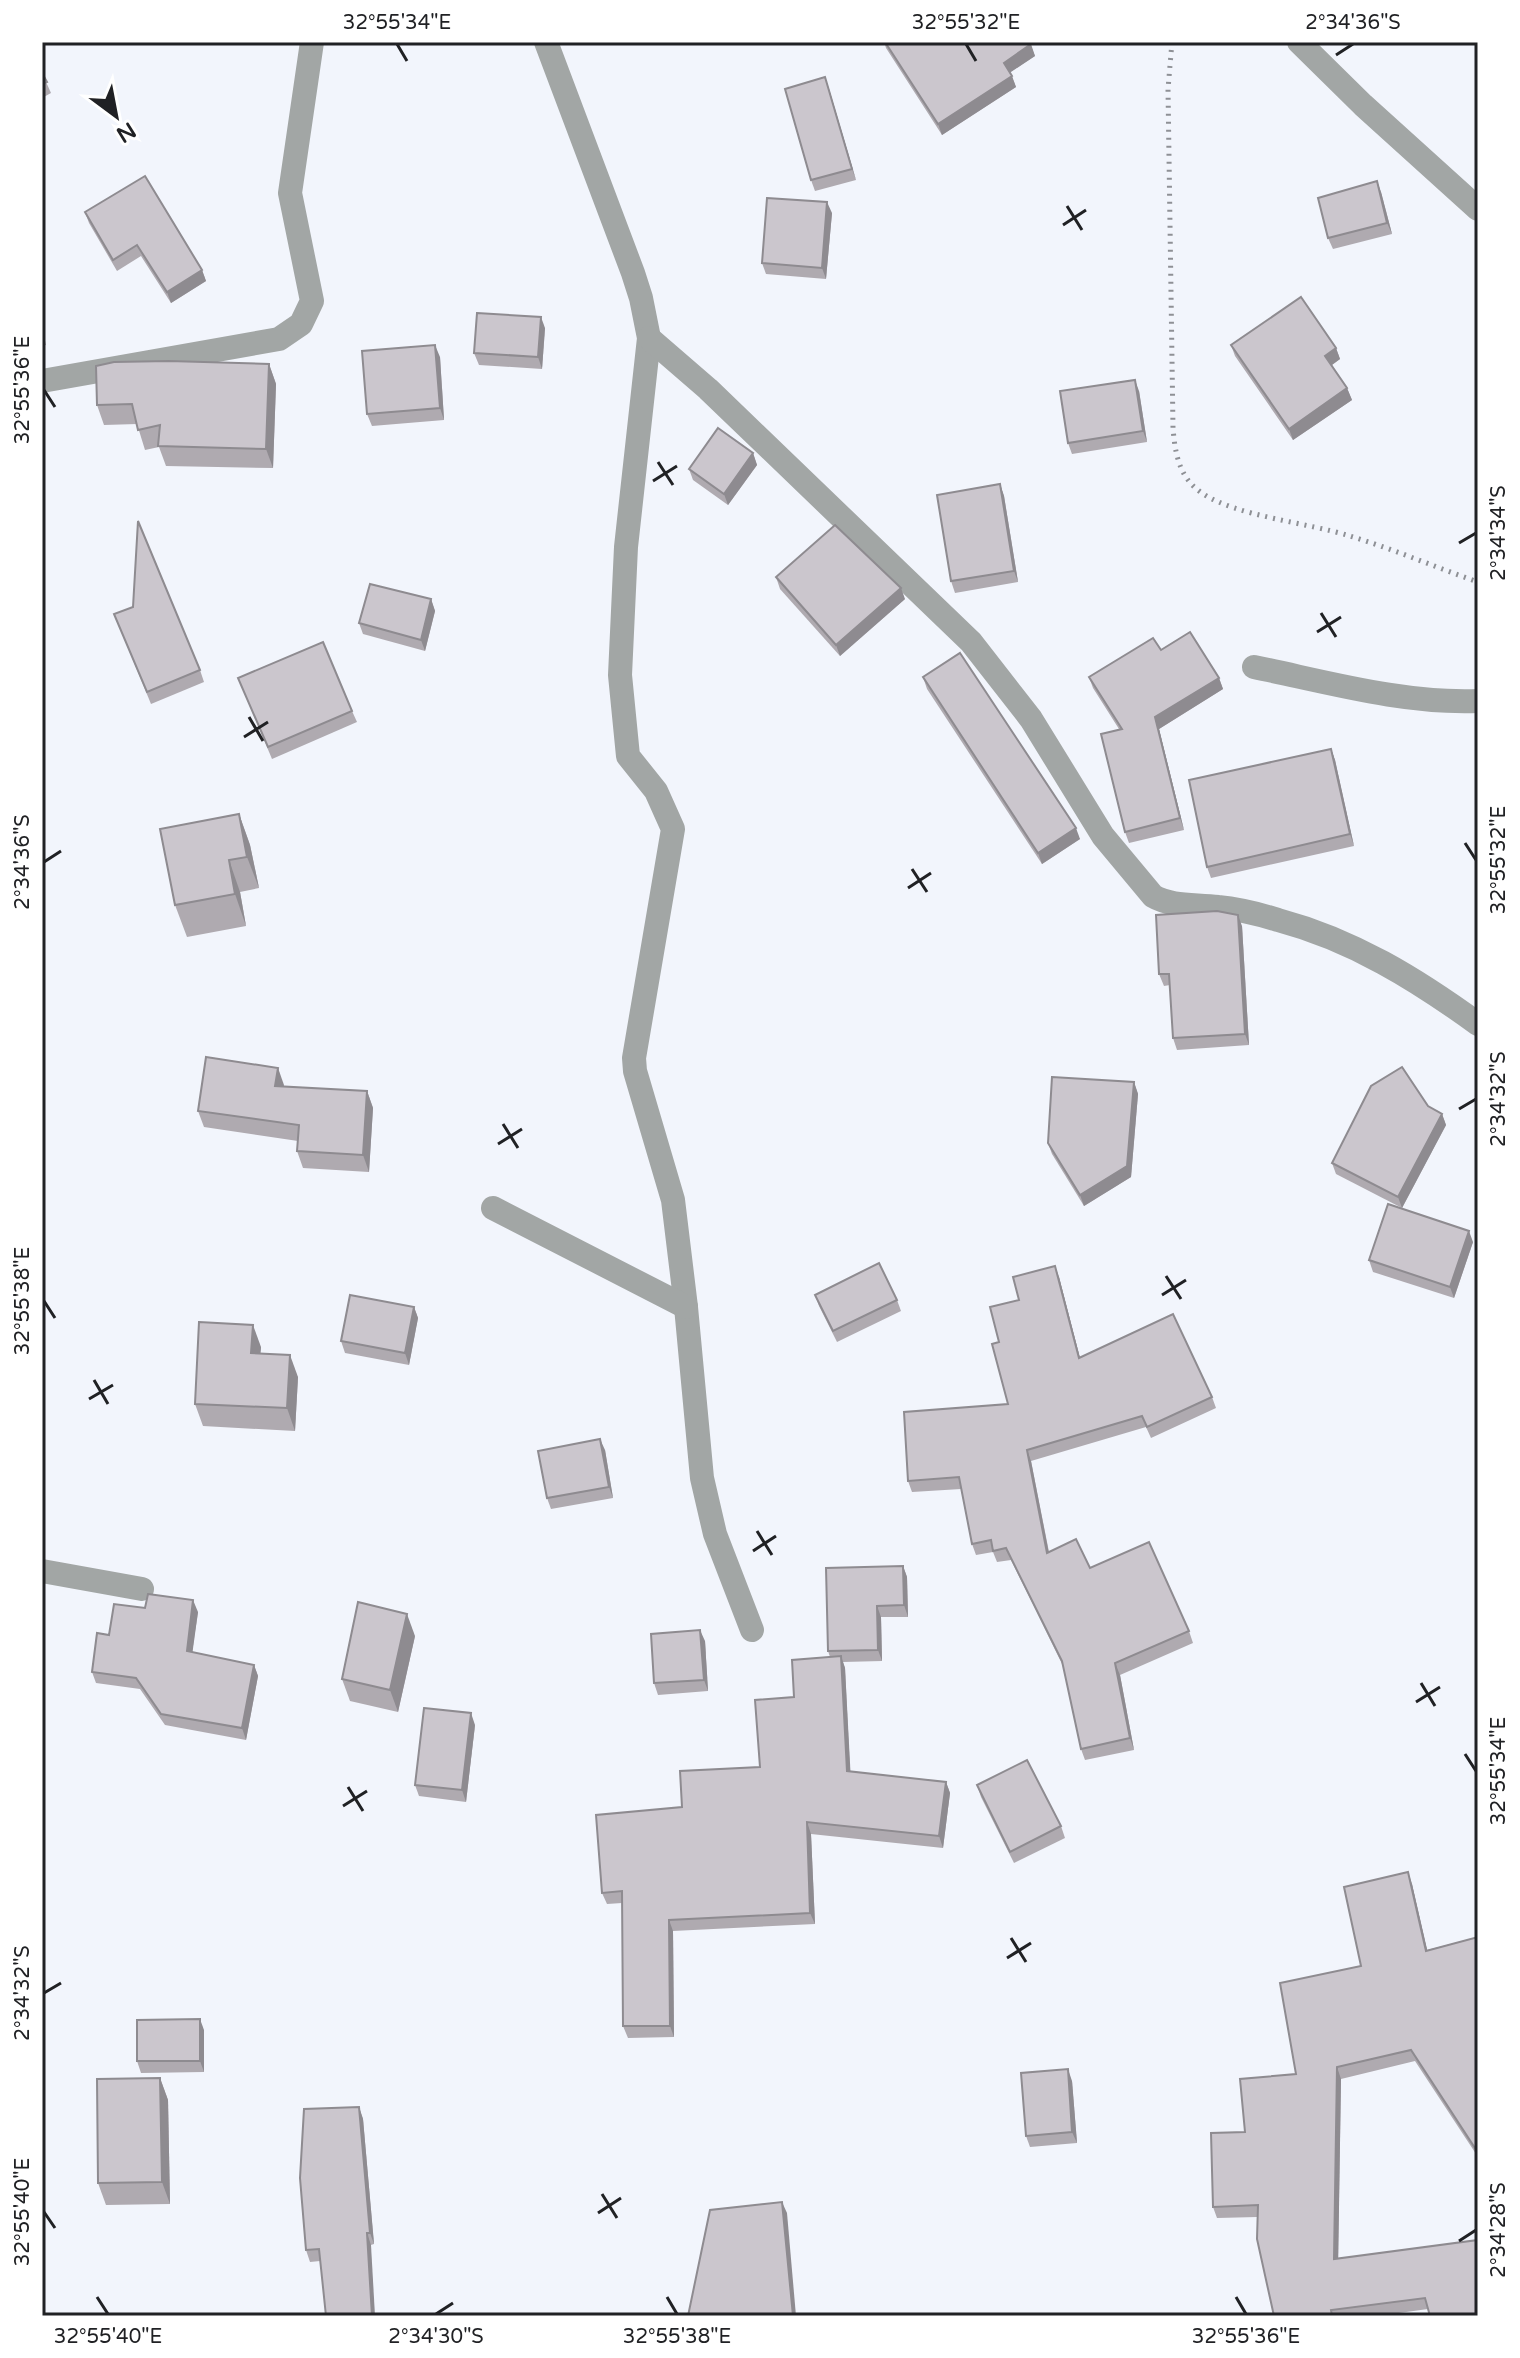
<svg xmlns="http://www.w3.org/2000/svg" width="1520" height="2358" font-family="'Varela Round',sans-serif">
  <rect width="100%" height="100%" fill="#f2f5fc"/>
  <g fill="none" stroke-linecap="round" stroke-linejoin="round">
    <!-- path -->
    <path stroke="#8e9095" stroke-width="5" stroke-dasharray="2 6" stroke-linecap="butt" d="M1172 42 1168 89 1173 428C1175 453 1179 478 1202 493 1235 516 1309 523 1350 536 1393 549 1435 567 1478 582"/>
    <!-- minor -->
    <g stroke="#a2a6a5" stroke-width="24">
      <path d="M546 42 633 273 641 298 649 338 626 547 620 675 628 756 656 791 673 829 634 1058 635 1071 673 1200 686 1307 702 1478 715 1534 752 1630"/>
      <path d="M1299 42 1363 105 1478 209"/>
      <path d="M649 338 708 389 971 642 1031 719 1103 836 1153 896C1172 907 1196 904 1218 907 1238 909 1259 914 1278 920 1353 940 1416 979 1478 1024"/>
      <path d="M42 381 279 339 301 324 312 301 290 193 312 42"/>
      <path d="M1254 667C1327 682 1404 704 1478 701"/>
      <path d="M493 1208 686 1307"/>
      <path d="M42 1571 142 1589"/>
    </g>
  </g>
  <!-- wall -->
  <g fill="#afaab0">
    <path d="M884 42H1029L1035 56 1010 72 1016 87 942 135 886 48Z"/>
    <path d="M42 73 51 93 42 98Z"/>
    <path d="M829 89 856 180 815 191 811 180Z"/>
    <path d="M1381 192 1392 234 1333 249 1328 238Z"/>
    <path d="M85 212 202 270 206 281 171 303 141 256 117 271 89 223Z"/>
    <path d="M832 213 826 279 766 274 762 263Z"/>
    <path d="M42 328 46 345 42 346Z"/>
    <path d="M545 328 542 369 479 365 474 353Z"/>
    <path d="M1231 345 1336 348 1340 359 1332 365 1347 388 1352 400 1293 440 1235 356Z"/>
    <path d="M440 357 444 420 372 426 367 414Z"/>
    <path d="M269 364 276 384 273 468 166 466 159 447 145 450 137 424 104 425 97 405Z"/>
    <path d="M1139 391 1147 442 1072 454 1068 443Z"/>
    <path d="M753 453 757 465 728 505 693 480 689 469Z"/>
    <path d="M1000 484 1004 496 1018 582 955 593 951 581Z"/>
    <path d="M776 577 905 599 840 656 780 589Z"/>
    <path d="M431 599 435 611 425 651 363 634 359 623Z"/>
    <path d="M114 614 200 670 204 682 151 704Z"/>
    <path d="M1161 650 1219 678 1223 689 1159 729 1184 830 1129 843 1125 832 1119 729 1093 688 1089 677Z"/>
    <path d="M923 677 1080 839 1042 864 927 689Z"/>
    <path d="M238 678 352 711 357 722 272 759Z"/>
    <path d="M1331 749 1335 760 1354 846 1211 878 1207 867Z"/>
    <path d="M239 814 250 845 259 888 240 892 246 926 187 937 175 905Z"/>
    <path d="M1242 926 1249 1045 1177 1050 1173 1038 1170 985 1164 986 1159 974Z"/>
    <path d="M278 1068 283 1087 367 1091 373 1108 369 1172 303 1168 297 1151 298 1141 204 1127 198 1111Z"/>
    <path d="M1134 1082 1138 1094 1131 1177 1084 1206 1052 1154 1048 1143Z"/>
    <path d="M1428 1106 1442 1114 1446 1125 1402 1208 1336 1174 1332 1163Z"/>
    <path d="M1473 1242 1454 1298 1373 1272 1369 1260Z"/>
    <path d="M1059 1277 1080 1358 1212 1397 1216 1408 1151 1438 1146 1427 1031 1461 1049 1552 1090 1568 1189 1631 1193 1643 1120 1675 1134 1750 1085 1760 1081 1749 1063 1666 1011 1560 997 1562 993 1552 976 1555 972 1544 961 1489 912 1492 908 1481 1008 1404 999 1342 1019 1300Z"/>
    <path d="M815 1295 897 1300 901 1311 837 1342 819 1306Z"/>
    <path d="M414 1307 418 1318 409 1365 345 1353 341 1341Z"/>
    <path d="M261 1347 260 1353 298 1377 295 1431 203 1426 195 1404Z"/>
    <path d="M605 1450 613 1498 551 1509 547 1498Z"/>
    <path d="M903 1566 907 1577 908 1617H881L882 1661 843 1662 845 1668 850 1771 946 1782 950 1793 943 1848 811 1834 815 1924 673 1931 674 2037 628 2038 623 2026 622 1903 607 1904 602 1893 682 1807 760 1767 794 1697 830 1657 828 1651Z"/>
    <path d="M145 1608 198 1612 192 1652 254 1665 258 1676 246 1740 165 1725 140 1689 96 1683 92 1672 109 1635Z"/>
    <path d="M415 1636 398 1712 350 1701 342 1679Z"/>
    <path d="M705 1641 708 1691 658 1695 654 1683Z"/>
    <path d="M475 1725 466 1802 419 1796 415 1785Z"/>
    <path d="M977 1785 1061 1826 1065 1838 1014 1863 981 1797Z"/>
    <path d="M1412 1884 1427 1950 1478 1937V2157L1415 2061 1341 2079 1338 2259 1478 2240 1428 2309 1377 2316H1274L1257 2217 1217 2218 1213 2207 1245 2132 1296 2074Z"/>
    <path d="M204 2030V2072L141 2073 137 2061Z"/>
    <path d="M160 2078 168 2100 170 2204 106 2205 98 2183Z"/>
    <path d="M1072 2081 1077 2143 1030 2147 1026 2136Z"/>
    <path d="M359 2107 363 2119 374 2244 320 2261 310 2262 306 2250Z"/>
  </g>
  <!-- shaded-wall -->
  <g fill="#8e8b90">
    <path d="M1031 44 1035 56 1008 74 1004 63Z"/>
    <path d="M1012 76 1016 87 942 135 938 124Z"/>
    <path d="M825 77 829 89 856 180 852 169Z"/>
    <path d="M1377 181 1381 192 1392 234 1387 223Z"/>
    <path d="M827 202 832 213 826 279 822 268Z"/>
    <path d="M202 270 206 281 171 303 167 292Z"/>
    <path d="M541 317 545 328 542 369 538 357Z"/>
    <path d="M435 345 440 357 444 420 440 408Z"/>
    <path d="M1336 348 1340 359 1329 367 1325 356Z"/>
    <path d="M269 364 276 384 273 468 266 449Z"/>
    <path d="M1135 380 1139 391 1147 442 1143 431Z"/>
    <path d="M1347 388 1352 400 1293 440 1289 429Z"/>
    <path d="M753 453 757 465 728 505 724 494Z"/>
    <path d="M1000 484 1004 496 1018 582 1014 571Z"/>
    <path d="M901 588 905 599 840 656 836 645Z"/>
    <path d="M431 599 435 611 425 651 421 640Z"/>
    <path d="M1219 678 1223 689 1159 729 1184 830 1180 818 1155 717Z"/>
    <path d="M1331 749 1335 760 1354 846 1350 834Z"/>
    <path d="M239 814 250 845 259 888 247 857Z"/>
    <path d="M1076 828 1080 839 1042 864 1038 853Z"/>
    <path d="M229 860 240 892 246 926 235 894Z"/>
    <path d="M1238 915 1242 926 1249 1045 1245 1034Z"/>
    <path d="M278 1068 284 1085 281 1103 275 1086Z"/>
    <path d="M1134 1082 1138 1094 1131 1177 1084 1206 1080 1195Z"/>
    <path d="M367 1091 373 1108 369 1172 363 1155Z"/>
    <path d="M1442 1114 1446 1125 1402 1208 1398 1197Z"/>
    <path d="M1469 1231 1473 1242 1454 1298 1450 1287Z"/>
    <path d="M1055 1266 1059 1277 1083 1370 1079 1358Z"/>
    <path d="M414 1307 418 1318 409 1365 405 1353Z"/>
    <path d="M253 1325 261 1347 259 1375 251 1353Z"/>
    <path d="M290 1355 298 1377 295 1431 287 1408Z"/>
    <path d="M600 1439 605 1450 613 1498 609 1487Z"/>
    <path d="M1027 1450 1031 1461 1051 1564 1047 1553Z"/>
    <path d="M903 1566 907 1577 908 1617 904 1605Z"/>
    <path d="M193 1600 198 1612 191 1663 187 1651Z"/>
    <path d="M877 1606 881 1617 882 1661 878 1650Z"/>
    <path d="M407 1614 415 1636 398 1712 390 1690Z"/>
    <path d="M700 1630 705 1641 708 1691 704 1680Z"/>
    <path d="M841 1656 845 1668 851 1782 847 1771Z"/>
    <path d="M1115 1663 1120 1675 1134 1750 1130 1738Z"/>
    <path d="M254 1665 258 1676 246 1740 242 1728Z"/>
    <path d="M471 1713 475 1725 466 1802 462 1790Z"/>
    <path d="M946 1782 950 1793 943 1848 939 1836Z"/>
    <path d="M807 1822 811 1834 815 1924 810 1913Z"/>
    <path d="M1408 1872 1412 1884 1430 1962 1426 1951Z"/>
    <path d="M669 1920 673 1931 674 2037 670 2026Z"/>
    <path d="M200 2019 204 2030V2072L200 2061Z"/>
    <path d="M1337 2067 1341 2079 1338 2271 1334 2259Z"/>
    <path d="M1068 2069 1072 2081 1077 2143 1072 2132Z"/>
    <path d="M160 2078 168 2100 170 2204 162 2182Z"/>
    <path d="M359 2107 363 2119 374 2244 370 2233Z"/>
    <path d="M782 2202 787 2213 796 2316H793Z"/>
    <path d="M367 2233 371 2245 375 2316H372Z"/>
  </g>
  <!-- building -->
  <g fill="#cbc6cd" stroke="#8e8b90" stroke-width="2">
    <path d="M885 42H1029L1031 44 1004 63 1012 76 938 124Z"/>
    <path d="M42 73 47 82 42 84Z"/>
    <path d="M825 77 852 169 811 180 785 89Z"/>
    <path d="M145 176 202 270 167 292 137 245 113 260 85 212Z"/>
    <path d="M1377 181 1387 223 1328 238 1318 198Z"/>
    <path d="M767 198 827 202 822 268 762 263Z"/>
    <path d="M1301 297 1336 348 1325 356 1347 388 1289 429 1231 345Z"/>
    <path d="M477 313 541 317 538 357 474 353Z"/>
    <path d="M435 345 440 408 367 414 362 351Z"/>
    <path d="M169 361 269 364 266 449 158 446 160 425 138 430 132 404 97 405 96 366 114 362Z"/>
    <path d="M1135 380 1143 431 1068 443 1060 391Z"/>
    <path d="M718 428 753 453 724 494 689 469Z"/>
    <path d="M1000 484 1014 571 951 581 937 495Z"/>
    <path d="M138 521 200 670 147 692 114 614 133 607Z"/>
    <path d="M835 525 901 588 836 645 776 577Z"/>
    <path d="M370 584 431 599 421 640 359 623Z"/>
    <path d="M1190 632 1219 678 1155 717 1180 818 1125 832 1101 734 1122 729 1089 677 1153 638 1161 650Z"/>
    <path d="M323 642 352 711 268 747 238 678Z"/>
    <path d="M960 653 1076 828 1038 853 923 677Z"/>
    <path d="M1331 749 1350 834 1207 867 1189 780Z"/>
    <path d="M239 814 247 857 229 860 235 894 175 905 160 829Z"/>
    <path d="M1217 911 1238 915 1245 1034 1173 1038 1169 974H1159L1156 915Z"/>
    <path d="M206 1057 278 1068 275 1086 367 1091 363 1155 297 1151 299 1125 198 1111Z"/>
    <path d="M1402 1067 1428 1106 1442 1114 1398 1197 1332 1163 1371 1086Z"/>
    <path d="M1052 1077 1134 1082 1127 1166 1080 1195 1048 1143Z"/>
    <path d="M1388 1204 1469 1231 1450 1287 1369 1260Z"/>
    <path d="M879 1263 897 1300 833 1331 815 1295Z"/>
    <path d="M1055 1266 1079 1358 1173 1314 1212 1397 1147 1427 1142 1416 1027 1450 1047 1553 1076 1539 1090 1568 1149 1542 1189 1631 1115 1663 1130 1738 1081 1749 1062 1661 1006 1548 993 1551 991 1540 972 1544 959 1477 908 1481 904 1412 1008 1404 992 1344 999 1342 990 1307 1019 1300 1013 1277Z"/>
    <path d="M350 1295 414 1307 405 1353 341 1341Z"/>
    <path d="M199 1322 253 1325 251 1353 290 1355 287 1408 195 1404Z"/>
    <path d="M600 1439 609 1487 547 1498 538 1451Z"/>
    <path d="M903 1566 904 1605 877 1606 878 1650 828 1651 826 1568Z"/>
    <path d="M148 1594 193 1600 187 1651 254 1665 242 1728 161 1714 136 1678 92 1672 97 1633 109 1635 114 1604 145 1608Z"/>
    <path d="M358 1602 407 1614 390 1690 342 1679Z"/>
    <path d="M700 1630 704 1680 654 1683 651 1634Z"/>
    <path d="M841 1656 847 1771 946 1782 939 1836 807 1822 810 1913 669 1920 670 2026H623L622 1891 602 1893 596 1815 682 1807 680 1771 760 1767 755 1700 794 1697 792 1660Z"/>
    <path d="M424 1708 471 1713 462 1790 415 1785Z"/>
    <path d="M1027 1760 1061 1826 1010 1852 977 1785Z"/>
    <path d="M1408 1872 1426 1951 1478 1937V2146L1475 2148 1411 2050 1337 2067 1334 2259 1478 2240V2316H1430L1425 2298 1331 2310 1332 2316H1274L1257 2239 1258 2205 1213 2207 1211 2133 1245 2132 1240 2079 1296 2074 1280 1983 1361 1966 1344 1887Z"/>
    <path d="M200 2019V2061H137V2020Z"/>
    <path d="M1068 2069 1072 2132 1026 2136 1021 2073Z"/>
    <path d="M160 2078 162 2182 98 2183 97 2079Z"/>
    <path d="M359 2107 370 2233H367L372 2316H326L319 2249 306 2250 300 2178 304 2109Z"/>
    <path d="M782 2202 793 2316H688L710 2210Z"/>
  </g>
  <!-- ticks -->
  <path fill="none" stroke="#202124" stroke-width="3" d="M397 44 407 61M966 44 976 61M1336 55 1353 44M1067 206 1082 230M1063 225 1086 210M44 390 55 407M658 462 673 485M653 481 677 466M1459 543 1476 533M1321 613 1336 637M1317 632 1341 617M249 717 263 741M244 737 268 722M1465 843 1476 860M44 862 61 851M912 869 927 892M908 888 931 873M1459 1109 1476 1099M503 1124 518 1148M498 1144 522 1129M1166 1276 1181 1299M1162 1295 1186 1280M44 1301 55 1318M94 1380 108 1404M89 1399 113 1385M757 1531 772 1555M753 1551 776 1536M1421 1683 1435 1706M1416 1702 1440 1687M1465 1754 1476 1771M348 1787 363 1811M343 1806 367 1791M1011 1938 1026 1962M1007 1958 1031 1943M44 1993 61 1983M602 2194 617 2218M44 2212 55 2228M598 2213 621 2198M1459 2241 1476 2230M97 2297 108 2314M667 2297 677 2314M1236 2297 1246 2314M436 2314 453 2303"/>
  <!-- border -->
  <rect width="1520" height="2358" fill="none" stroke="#ffffff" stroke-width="88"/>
  <!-- north arrow -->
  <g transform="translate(116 116) rotate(148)" stroke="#ffffff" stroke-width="6" paint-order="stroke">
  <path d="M0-6L14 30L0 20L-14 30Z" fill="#202124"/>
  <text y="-12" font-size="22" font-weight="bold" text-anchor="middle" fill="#202124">N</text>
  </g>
  <rect x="44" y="44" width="1432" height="2270" fill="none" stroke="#202124" stroke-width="3"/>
  <g font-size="20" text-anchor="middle" fill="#202124">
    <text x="397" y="29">32°55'34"E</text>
    <text x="966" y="29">32°55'32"E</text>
    <text x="1353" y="29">2°34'36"S</text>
    <text transform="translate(22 390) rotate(-90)" y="7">32°55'36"E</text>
    <text transform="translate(1498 533) rotate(-90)" y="7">2°34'34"S</text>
    <text transform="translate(1498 860) rotate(-90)" y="7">32°55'32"E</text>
    <text transform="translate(22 862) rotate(-90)" y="7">2°34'36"S</text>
    <text transform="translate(1498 1099) rotate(-90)" y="7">2°34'32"S</text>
    <text transform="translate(22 1301) rotate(-90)" y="7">32°55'38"E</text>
    <text transform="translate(1498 1771) rotate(-90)" y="7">32°55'34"E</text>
    <text transform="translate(22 1993) rotate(-90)" y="7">2°34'32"S</text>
    <text transform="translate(22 2212) rotate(-90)" y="7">32°55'40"E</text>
    <text transform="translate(1498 2230) rotate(-90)" y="7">2°34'28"S</text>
    <text x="108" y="2343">32°55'40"E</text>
    <text x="436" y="2343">2°34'30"S</text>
    <text x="677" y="2343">32°55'38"E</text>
    <text x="1246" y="2343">32°55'36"E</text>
  </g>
</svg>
